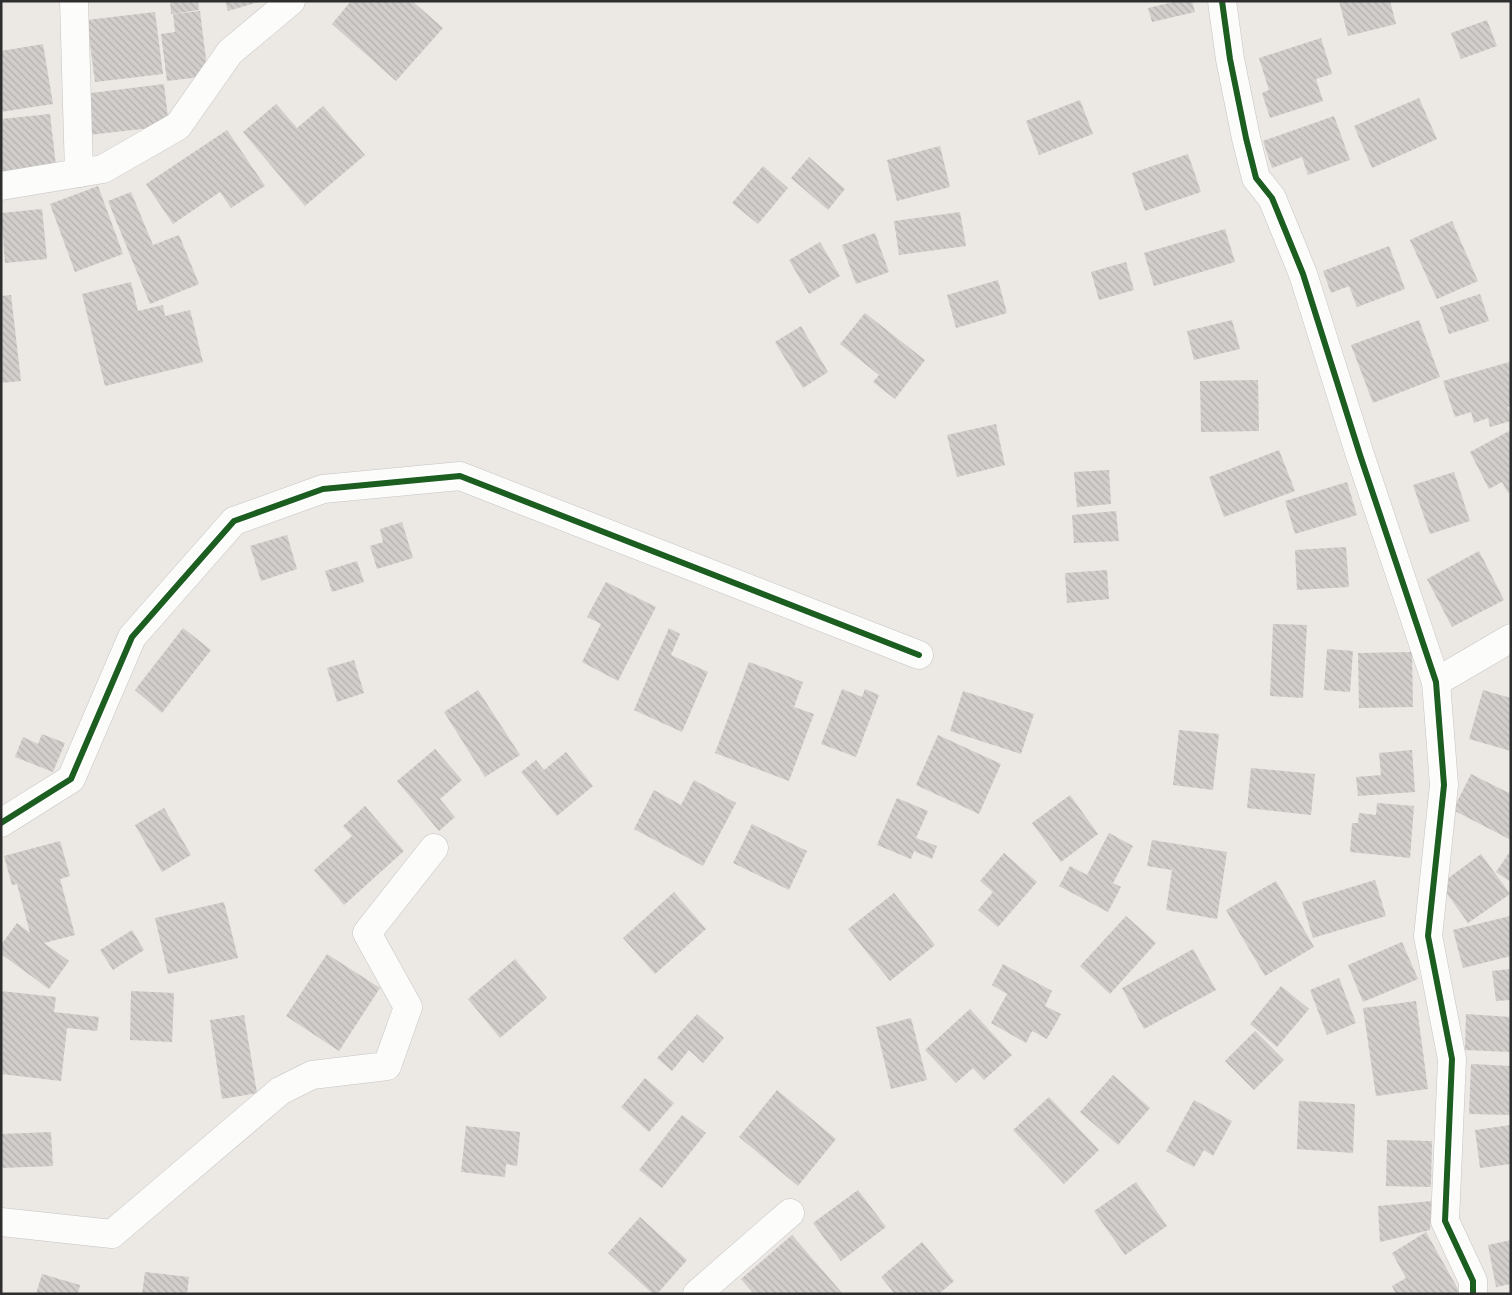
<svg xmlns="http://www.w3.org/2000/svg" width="1512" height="1295" font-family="'Titillium Web',sans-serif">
  <defs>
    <pattern id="building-back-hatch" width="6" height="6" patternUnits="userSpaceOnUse" patternTransform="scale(1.25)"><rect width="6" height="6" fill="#d1cecb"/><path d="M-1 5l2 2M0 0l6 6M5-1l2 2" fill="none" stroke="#b4b1af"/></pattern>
  </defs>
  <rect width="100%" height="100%" fill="#ece8e4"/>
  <!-- building -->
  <g fill="url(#building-back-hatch)">
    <path d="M170 1H198L199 10 171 14Z"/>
    <path d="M225 1H259V2L228 11Z"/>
    <path d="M351 1H412L443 28 396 81 332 24Z"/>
    <path d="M1178 1H1192L1195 12 1152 22 1148 8Z"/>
    <path d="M1339 1H1390L1396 24 1348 36Z"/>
    <path d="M200 11 208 76 167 81 161 34 175 32 173 14Z"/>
    <path d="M155 12 163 74 95 82 87 20Z"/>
    <path d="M1487 20 1497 46 1461 59 1451 33Z"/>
    <path d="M1321 38 1332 74 1316 79 1323 101 1270 118 1262 93 1269 90 1259 58Z"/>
    <path d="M43 44 53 104 1 112V51Z"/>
    <path d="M164 84 169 126 88 135 83 94Z"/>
    <path d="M1419 98 1437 139 1372 168 1354 126Z"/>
    <path d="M1080 100 1093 134 1039 155 1026 121Z"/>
    <path d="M276 104 297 128 323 106 365 155 305 206 243 132Z"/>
    <path d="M50 114 56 166 1 172V119Z"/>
    <path d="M1334 116 1350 160 1308 175 1302 157 1272 168 1263 141Z"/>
    <path d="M227 130 265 186 231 208 220 192 173 224 146 184Z"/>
    <path d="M940 146 950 187 897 201 887 160Z"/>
    <path d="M1188 154 1201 192 1145 211 1132 173Z"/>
    <path d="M809 157 845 189 828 210 791 178Z"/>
    <path d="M763 166 788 188 758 224 732 203Z"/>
    <path d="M98 186 123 254 75 272 50 204Z"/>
    <path d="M131 192 153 245 179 235 199 284 150 304 108 201Z"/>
    <path d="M42 209 47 259 5 263 1 213Z"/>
    <path d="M960 212 966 246 899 255 894 221Z"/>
    <path d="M1452 221 1478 281 1437 299 1410 240Z"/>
    <path d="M1225 229 1235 262 1154 286 1144 253Z"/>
    <path d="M875 233 889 272 856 284 842 245Z"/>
    <path d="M820 242 840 276 809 294 789 260Z"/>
    <path d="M1389 246 1405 289 1357 307 1349 286 1331 293 1323 271Z"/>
    <path d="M1126 262 1134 290 1099 300 1091 272Z"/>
    <path d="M998 280 1007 313 956 328 947 295Z"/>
    <path d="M131 282 138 311 163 305 165 316 190 310 203 362 105 386 82 294Z"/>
    <path d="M1480 294 1489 321 1449 334 1440 307Z"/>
    <path d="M11 295 21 381 1 383V296Z"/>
    <path d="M865 313 925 360 895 399 873 382 879 375 840 344Z"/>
    <path d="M1232 320 1240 349 1194 360 1187 331Z"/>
    <path d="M1419 320 1440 377 1373 403 1351 345Z"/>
    <path d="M801 326 828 372 803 388 775 342Z"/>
    <path d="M1509 362 1511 368V406L1508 407 1511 421 1490 427 1488 418 1474 423 1471 412 1455 417 1443 381Z"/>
    <path d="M1258 380 1259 431 1201 432 1200 381Z"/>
    <path d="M996 424 1005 465 957 477 947 435Z"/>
    <path d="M1509 431 1511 434V492L1508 493 1502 482 1489 489 1470 452Z"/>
    <path d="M1279 450 1295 491 1224 517 1209 477Z"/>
    <path d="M1109 470 1111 504 1077 507 1074 472Z"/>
    <path d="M1454 472 1470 521 1430 534 1413 485Z"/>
    <path d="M1347 482 1357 515 1295 534 1285 501Z"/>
    <path d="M1116 511 1119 541 1074 543 1072 515Z"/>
    <path d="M402 522 413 558 377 569 370 546 383 542 380 529Z"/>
    <path d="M287 535 297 569 261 581 250 546Z"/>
    <path d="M1346 547 1349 587 1297 590 1295 550Z"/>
    <path d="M1479 551 1504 600 1452 627 1427 579Z"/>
    <path d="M357 561 364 582 332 592 325 571Z"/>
    <path d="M1107 570 1109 599 1067 603 1065 573Z"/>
    <path d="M606 582 656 607 618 681 582 662 601 624 587 617Z"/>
    <path d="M1273 624 1307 625 1303 698 1270 696Z"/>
    <path d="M183 628 211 650 162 713 135 690Z"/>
    <path d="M669 628 680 634 671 655 708 672 682 732 634 710Z"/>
    <path d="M1327 649 1353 651 1350 692 1324 690Z"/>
    <path d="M1412 652 1413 707 1359 708 1358 653Z"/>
    <path d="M354 660 364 693 337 702 327 668Z"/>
    <path d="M749 662 803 682 794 707 814 714 789 781 715 753Z"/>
    <path d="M842 689 862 697 865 689 879 695 856 757 821 744Z"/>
    <path d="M478 690 520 755 485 777 444 712Z"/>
    <path d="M1483 690 1511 698V751L1469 739Z"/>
    <path d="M963 691 1034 714 1021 754 950 731Z"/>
    <path d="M1179 730 1219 734 1213 790 1173 785Z"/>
    <path d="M42 734 65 743 53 772 15 757 23 737 38 744Z"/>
    <path d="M938 735 1001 764 979 814 916 785Z"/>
    <path d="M435 749 462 780 440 799 455 817 439 831 397 781Z"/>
    <path d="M1412 750 1415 792 1358 796 1356 777 1381 775 1379 753Z"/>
    <path d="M566 752 593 786 557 816 521 772 536 760 544 770Z"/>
    <path d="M1251 768 1315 774 1311 815 1247 808Z"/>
    <path d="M1471 774 1511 794V840L1453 810Z"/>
    <path d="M694 780 736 803 703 866 634 829 654 790 681 805Z"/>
    <path d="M1070 795 1098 834 1061 862 1032 823Z"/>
    <path d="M897 798 928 811 916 838 937 846 932 859 914 851 911 859 877 845Z"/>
    <path d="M1377 803 1414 806 1410 858 1350 852 1352 823H1358L1359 813 1376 815Z"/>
    <path d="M365 806 404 851 344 905 314 870 352 836 343 826Z"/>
    <path d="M164 808 191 855 162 872 135 825Z"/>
    <path d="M752 824 807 851 789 890 733 863Z"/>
    <path d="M1109 833 1133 846 1113 883 1121 887 1108 912 1059 886 1070 866 1087 875Z"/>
    <path d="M1152 840 1227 852 1217 919 1166 910 1172 870 1147 866Z"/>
    <path d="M60 841 70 876 60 879 75 935 44 943 69 961 49 989 1 954V945L17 923 30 933 17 884 12 885 4 856Z"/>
    <path d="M1511 850V882L1496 872Z"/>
    <path d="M1004 853 1037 882 998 927 978 910 993 892 980 881Z"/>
    <path d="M1481 854 1510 894 1468 923 1440 884Z"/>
    <path d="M1375 880 1386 916 1313 938 1302 902Z"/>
    <path d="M1276 881 1314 947 1265 976 1226 910Z"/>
    <path d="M674 892 706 929 655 974 623 938Z"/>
    <path d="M894 893 935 945 890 981 848 929Z"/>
    <path d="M224 902 238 958 168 974 155 918Z"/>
    <path d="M1126 916 1156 943 1110 994 1080 966Z"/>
    <path d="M1510 916 1511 956 1463 968 1453 930Z"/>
    <path d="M132 930 144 950 113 970 100 950Z"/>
    <path d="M1402 942 1418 979 1363 1002 1348 965Z"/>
    <path d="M1193 949 1216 990 1144 1029 1122 988Z"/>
    <path d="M327 954 380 988 339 1051 286 1016Z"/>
    <path d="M515 959 547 998 500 1038 468 999Z"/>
    <path d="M1003 964 1052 991 1045 1006 1061 1014 1047 1039 1032 1031 1026 1043 991 1023 1007 994 992 985Z"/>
    <path d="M1511 969V1000L1496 1001 1492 971Z"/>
    <path d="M1339 978 1356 1023 1327 1035 1310 990Z"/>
    <path d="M1281 986 1309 1009 1277 1047 1250 1024Z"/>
    <path d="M1 991 56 997 54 1012 99 1017 97 1031 67 1028 61 1081 1 1074Z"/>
    <path d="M131 991 174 993 172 1042 130 1040Z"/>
    <path d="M1416 1001 1428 1089 1376 1096 1363 1008Z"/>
    <path d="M970 1009 1012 1055 984 1080 973 1068 956 1083 925 1050Z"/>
    <path d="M697 1014 724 1038 703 1063 689 1050 672 1071 657 1058Z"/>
    <path d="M1466 1014 1511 1017V1052L1465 1050Z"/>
    <path d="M244 1015 257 1093 222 1099 210 1020Z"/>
    <path d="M911 1018 927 1080 891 1089 876 1027Z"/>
    <path d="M1255 1031 1284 1060 1254 1090 1225 1061Z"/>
    <path d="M1471 1064 1511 1066V1115L1469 1114Z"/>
    <path d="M1113 1075 1150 1108 1118 1145 1080 1112Z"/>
    <path d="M645 1078 674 1103 649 1132 621 1107Z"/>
    <path d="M777 1090 836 1139 798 1186 739 1137Z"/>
    <path d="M1049 1097 1099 1150 1064 1184 1013 1130Z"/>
    <path d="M1194 1100 1232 1121 1213 1156 1204 1150 1194 1167 1166 1151Z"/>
    <path d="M1299 1101 1355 1104 1353 1153 1297 1149Z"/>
    <path d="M682 1115 706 1133 662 1188 639 1170Z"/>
    <path d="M1511 1125V1164L1480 1168 1475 1130Z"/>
    <path d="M466 1126 520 1132 517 1166 506 1164 505 1177 461 1172Z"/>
    <path d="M51 1132 53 1166 1 1168V1134Z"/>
    <path d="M1387 1140 1432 1141 1431 1187 1386 1186Z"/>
    <path d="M1136 1182 1167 1226 1125 1255 1094 1211Z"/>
    <path d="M858 1190 886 1227 841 1261 813 1223Z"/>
    <path d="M1432 1201 1430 1230 1380 1242 1378 1206Z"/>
    <path d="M640 1217 687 1260 657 1294H653L608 1253Z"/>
    <path d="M1426 1232 1459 1291 1454 1294H1396L1392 1286 1406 1278 1392 1253Z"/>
    <path d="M792 1235 843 1294H754L741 1279Z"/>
    <path d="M1511 1240V1284L1496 1287 1488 1245Z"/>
    <path d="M922 1242 954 1281 939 1294H895L881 1277Z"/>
    <path d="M145 1272 189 1277 187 1294H142Z"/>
    <path d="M42 1274 80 1285 78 1294H36Z"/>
  </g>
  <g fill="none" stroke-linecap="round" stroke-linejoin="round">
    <defs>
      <g id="street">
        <path d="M74 1 79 173"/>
        <path d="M1222 1 1230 59 1246 138 1256 178 1272 198 1303 274 1360 455 1436 682 1444 785 1428 936 1452 1059 1445 1221 1473 1281V1294"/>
        <path d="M1 186 103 169 178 126 230 52 291 1"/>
        <path d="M1436 682 1511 638"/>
        <path d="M1 823 71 779 132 637 234 521 323 489 460 476 919 655"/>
        <path d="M1 1222 112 1234 280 1091 312 1075 387 1066 408 1007 367 933 434 848"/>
        <path d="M697 1294 790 1213"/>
      </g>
    </defs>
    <!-- street casing -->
    <use href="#street" stroke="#c5c4c5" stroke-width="29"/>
    <!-- street -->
    <use href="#street" stroke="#fcfcfb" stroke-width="28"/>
    <defs>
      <g id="cycleway">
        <path d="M1222 1 1230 59 1246 138 1256 178 1272 198 1303 274 1360 455 1436 682 1444 785 1428 936 1452 1059 1445 1221 1473 1281V1294"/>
        <path d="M1 823 71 779 132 637 234 521 323 489 460 476 919 655"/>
      </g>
    </defs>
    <!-- cycleway casing -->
    <use href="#cycleway" stroke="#fff" stroke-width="9"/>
    <!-- cycleway -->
    <use href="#cycleway" stroke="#1b5e20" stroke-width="6"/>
  </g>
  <!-- border -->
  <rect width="1512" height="1295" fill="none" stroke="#2e2e2e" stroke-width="5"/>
</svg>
